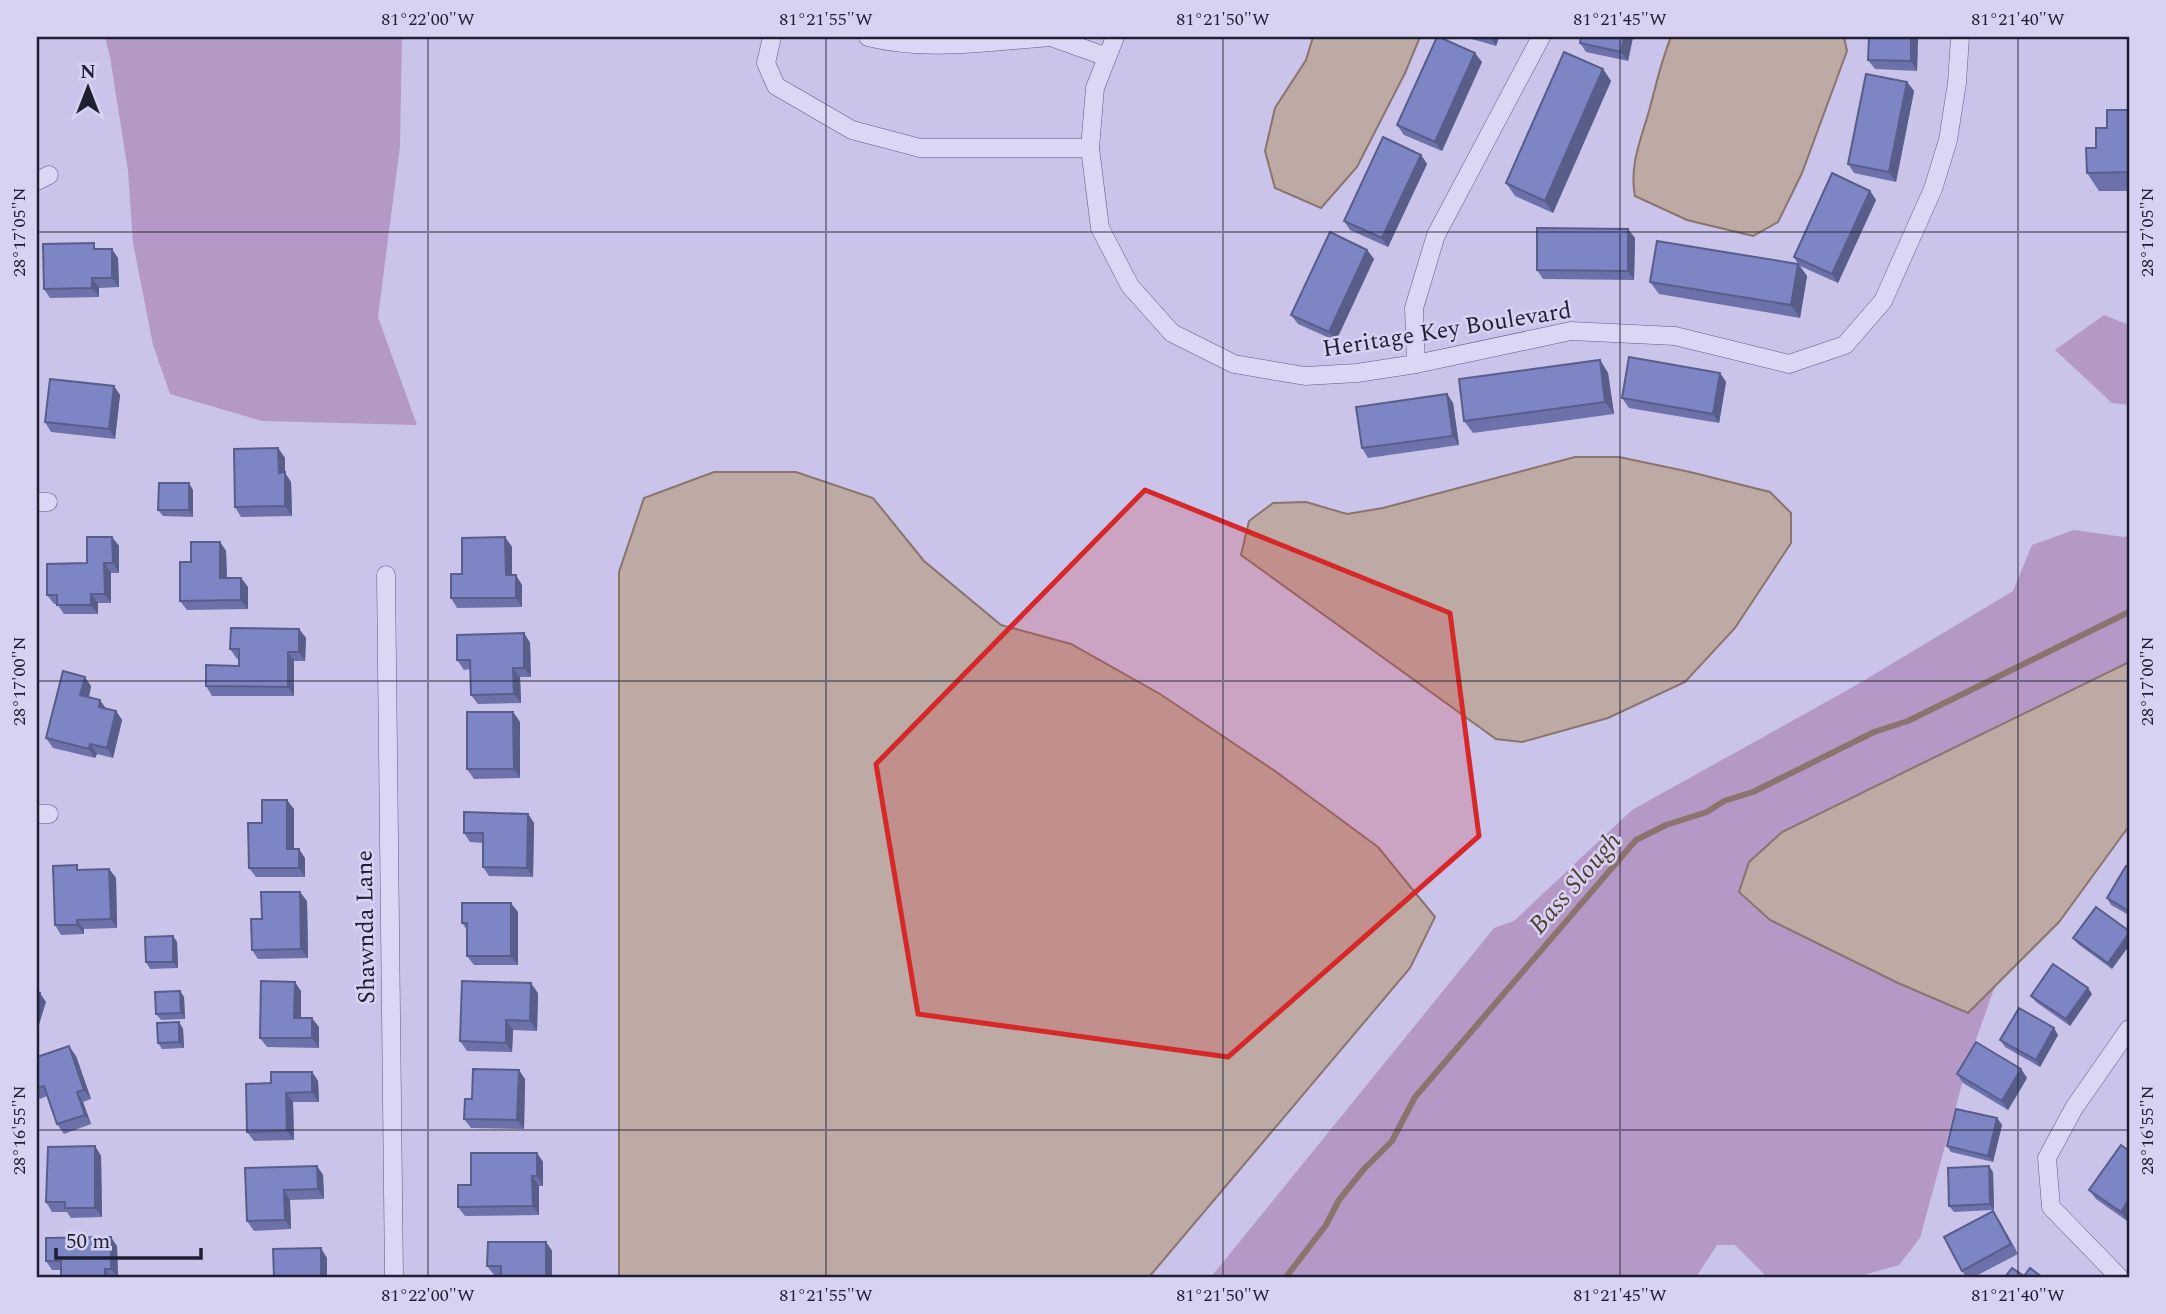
<svg xmlns="http://www.w3.org/2000/svg" width="2166" height="1314" font-family="Spectral,serif">
  <rect width="100%" height="100%" fill="#cac4ea"/>
  <!-- green -->
  <g fill="#b499c7">
    <path d="M105 37H402L400 146 378 317 417 425 262 421 170 394 153 345 133 243 128 171 110 57Z"/>
    <path d="M2104 315 2129 325V405L2112 403 2055 350Z"/>
    <path d="M2074 530 2124 537 2129 535V662L1782 832 1749 862 1740 893 1770 920 1898 983 1967 1013 1995 986 1968 1062 1920 1238 1899 1265 1857 1277H1767L1735 1245H1717L1696 1277H1211L1494 928 1514 921 1632 810 1853 687 2013 591 2032 545Z"/>
  </g>
  <!-- water -->
  <g fill="#bdaaa5" stroke="#8a746d" stroke-width="2">
    <path d="M1313 37H1420L1405 73 1357 167 1321 208 1275 188 1265 151 1275 108 1306 60Z"/>
    <path d="M1671 37H1844L1847 51 1802 173 1778 222 1753 236 1687 220 1635 196C1629 166 1641 139 1649 111 1656 86 1661 61 1671 37Z"/>
    <path d="M1575 457H1619L1690 472 1770 492 1791 513V543L1735 628 1685 682 1608 718 1522 742 1496 739 1241 555 1249 521 1273 503 1306 502 1347 514 1383 508Z"/>
    <path d="M714 472H796L873 498 924 561 1001 625 1071 644 1160 694 1275 771 1378 847 1435 917 1410 968 1149 1277H619V572L644 498Z"/>
    <path d="M2129 662V826L2059 922 1968 1013 1898 983 1770 920 1739 892 1749 862 1782 832Z"/>
  </g>
  <g fill="none" stroke-linecap="round" stroke-linejoin="round">
    <!-- stream -->
    <path stroke="#8a746d" stroke-width="6" d="M1286 1277 1326 1225 1339 1200 1364 1169 1392 1141 1415 1097 1636 840 1666 825 1707 812 1724 801 1753 792 1874 732 1908 721 2129 612"/>
    <defs>
      <g id="minor">
        <path d="M772 37 766 63 776 86 852 130 920 148H1090"/>
        <path d="M868 37C926 52 992 41 1051 37"/>
        <path d="M1051 37 1107 57"/>
        <path d="M1115 37 1095 88 1090 148 1100 228 1130 286 1172 333 1234 364 1305 376 1357 373 1416 364 1571 331 1675 336 1789 364 1845 345 1883 301 1933 189 1948 140 1957 83 1960 37"/>
        <path d="M37 181 49 175"/>
        <path d="M1416 364 1414 308 1436 235 1541 37"/>
        <path d="M37 502H48"/>
        <path d="M386 575 394 1277"/>
        <path d="M37 814H49"/>
        <path d="M2119 1277 2051 1207 2047 1158 2074 1108 2129 1029"/>
      </g>
    </defs>
    <!-- minor casing -->
    <use href="#minor" stroke="#5c5c82" stroke-width="19"/>
    <!-- minor -->
    <use href="#minor" stroke="#dcd6f5" stroke-width="18"/>
  </g>
  <!-- wall -->
  <g fill="#6c72a9">
    <path d="M1465 37H1499L1496 46Z"/>
    <path d="M1633 37 1628 61 1586 52 1580 43Z"/>
    <path d="M1869 37H1918L1917 71 1875 69 1868 60Z"/>
    <path d="M1482 62 1442 151 1404 135 1397 125Z"/>
    <path d="M1603 69 1611 81 1553 213 1515 196 1506 183Z"/>
    <path d="M1907 82 1914 91 1896 182 1854 173 1848 164Z"/>
    <path d="M2129 110V191H2099L2087 173 2096 148 2107 128Z"/>
    <path d="M1421 155 1427 164 1388 247 1350 230 1344 221Z"/>
    <path d="M1870 191 1876 200 1838 283 1800 266 1807 276 1800 318 1659 294 1650 282 1798 264 1794 257Z"/>
    <path d="M1635 238 1634 280 1543 279 1537 270Z"/>
    <path d="M98 249 118 258 119 287 99 288V297L50 298 44 289Z"/>
    <path d="M1367 250 1374 259 1336 341 1298 324 1291 315Z"/>
    <path d="M1600 360 1608 373 1614 414 1473 433 1464 421Z"/>
    <path d="M1720 373 1726 382 1719 423 1629 408 1622 398Z"/>
    <path d="M114 386 120 395 115 439 51 432 45 422Z"/>
    <path d="M1447 394 1453 403 1459 445 1368 458 1362 448Z"/>
    <path d="M278 448 285 458V473L291 482 292 516 241 517 235 507Z"/>
    <path d="M193 490V517L163 516 158 510Z"/>
    <path d="M112 537 119 546V573H111V603H98V614H64L57 604H54L47 595 87 563Z"/>
    <path d="M505 537 512 547V575L522 585V607L457 608 451 598 462 574Z"/>
    <path d="M220 542 226 551 227 578H241L248 587V609L187 610 180 601 191 562Z"/>
    <path d="M299 629 306 638 305 661H294V696H212L206 686 239 666V659H237L230 649Z"/>
    <path d="M524 633 530 643 531 677H520L521 703 478 704 471 695 470 669 464 670 457 660Z"/>
    <path d="M91 686 89 697 106 709 116 711 122 720 113 758 97 754 95 758 53 748 46 738Z"/>
    <path d="M513 712 520 722V778L474 779 467 769Z"/>
    <path d="M294 809V849L305 858V877H256L249 868 262 823Z"/>
    <path d="M528 814 534 823 533 877 489 876 483 867V843L470 842 464 833Z"/>
    <path d="M2129 868V915L2111 905 2107 898Z"/>
    <path d="M80 869H109L116 878 117 928 84 929V934L61 935 55 925Z"/>
    <path d="M307 901 308 958 258 959 252 950 262 919Z"/>
    <path d="M2096 907 2112 969 2078 944 2073 938Z"/>
    <path d="M518 912V965H474L467 956V930L462 923Z"/>
    <path d="M173 936 177 942 178 968 150 969 146 962Z"/>
    <path d="M180 991 184 997 185 1019 161 1020 156 1014Z"/>
    <path d="M301 991V1018L319 1027V1048L267 1047 260 1038Z"/>
    <path d="M538 993 537 1031 513 1030 512 1052 467 1051 460 1041Z"/>
    <path d="M2092 994 2070 1026 2036 1002 2031 996Z"/>
    <path d="M179 1022 183 1029 184 1048 162 1049 158 1043Z"/>
    <path d="M2058 1035 2040 1067 2005 1047 2000 1040Z"/>
    <path d="M76 1056 91 1099 83 1102 91 1124 64 1134 57 1124 47 1096 40 1099 37 1094V1072Z"/>
    <path d="M2021 1069 2027 1078 2008 1110 1963 1083 1957 1074Z"/>
    <path d="M312 1072 318 1081 319 1102H293L294 1140 254 1141 247 1132 271 1083Z"/>
    <path d="M525 1079 524 1129 471 1128 464 1119Z"/>
    <path d="M1997 1118 2002 1125 1993 1162 1951 1152 1947 1146Z"/>
    <path d="M2121 1145 2127 1221 2096 1199 2089 1190Z"/>
    <path d="M95 1146 101 1156 102 1217 71 1218 67 1212H52L46 1202Z"/>
    <path d="M537 1153 543 1162V1186H539V1215L465 1216 458 1207 471 1185Z"/>
    <path d="M317 1166 323 1175 324 1199 290 1200 291 1229 254 1231 247 1221 245 1168Z"/>
    <path d="M1993 1172 1994 1210 1954 1212 1949 1206Z"/>
    <path d="M1999 1220 2018 1254 1974 1277H1966L1962 1271Z"/>
    <path d="M546 1242 552 1251 501 1275H494L487 1266Z"/>
    <path d="M117 1246 118 1277H61V1270H52L46 1261Z"/>
  </g>
  <!-- shaded-wall -->
  <g fill="#585d8a">
    <path d="M1490 37H1499L1496 46Z"/>
    <path d="M1624 37H1633L1628 61 1621 52Z"/>
    <path d="M1911 37H1918L1917 71 1911 61Z"/>
    <path d="M1475 53 1482 62 1442 151 1435 142Z"/>
    <path d="M1603 69 1611 81 1553 213 1545 201Z"/>
    <path d="M1907 82 1914 91 1896 182 1889 172Z"/>
    <path d="M1421 155 1427 164 1388 247 1382 238Z"/>
    <path d="M1870 191 1876 200 1838 283 1832 274Z"/>
    <path d="M1628 229 1635 238 1634 280 1628 271Z"/>
    <path d="M112 249 118 258 119 287 112 278Z"/>
    <path d="M1367 250 1374 259 1336 341 1329 332Z"/>
    <path d="M1798 264 1807 276 1800 318 1791 305Z"/>
    <path d="M92 278 99 288V297L92 288Z"/>
    <path d="M1600 360 1608 373 1614 414 1605 402Z"/>
    <path d="M1720 373 1726 382 1719 423 1713 414Z"/>
    <path d="M114 386 120 395 115 439 109 429Z"/>
    <path d="M1447 394 1453 403 1459 445 1453 436Z"/>
    <path d="M278 448 285 458V473L291 482 292 516 285 506 279 473Z"/>
    <path d="M189 483 193 490V517L189 510Z"/>
    <path d="M112 537 119 546V573L113 563Z"/>
    <path d="M505 537 512 547V585L506 575Z"/>
    <path d="M220 542 226 551 227 587 220 578Z"/>
    <path d="M104 563 111 573V603L105 594Z"/>
    <path d="M516 575 522 585V607L516 598Z"/>
    <path d="M241 578 248 587V609L241 600Z"/>
    <path d="M91 594 98 603V614L91 605Z"/>
    <path d="M299 629 306 638 305 661 299 652Z"/>
    <path d="M524 633 530 643 531 677 524 668Z"/>
    <path d="M288 652 294 661V696L288 687Z"/>
    <path d="M513 668 520 677 521 703 514 694Z"/>
    <path d="M85 677 91 686 87 705 80 695Z"/>
    <path d="M100 700 107 710 99 707Z"/>
    <path d="M116 711 122 720 113 758 107 748Z"/>
    <path d="M513 712 520 722V778L514 769Z"/>
    <path d="M90 744 97 754 95 758 89 749Z"/>
    <path d="M287 800 294 809V858L287 849Z"/>
    <path d="M528 814 534 823 533 877 527 868Z"/>
    <path d="M299 849 305 858V877L299 868Z"/>
    <path d="M109 869 116 878 117 928 111 919Z"/>
    <path d="M300 892 307 901 308 958 301 949Z"/>
    <path d="M511 903 518 912V965L511 956Z"/>
    <path d="M77 920 84 929V934L77 925Z"/>
    <path d="M2129 933V946L2112 969 2108 963Z"/>
    <path d="M173 936 177 942 178 968 173 962Z"/>
    <path d="M295 982 301 991V1027L294 1018Z"/>
    <path d="M531 983 538 993 537 1031 530 1021Z"/>
    <path d="M2088 988 2092 994 2070 1026 2066 1019Z"/>
    <path d="M180 991 184 997 185 1019 181 1013Z"/>
    <path d="M40 993 46 1002 37 1031V1002Z"/>
    <path d="M312 1018 319 1027V1048L312 1038Z"/>
    <path d="M506 1020 513 1030 512 1052 506 1043Z"/>
    <path d="M179 1022 183 1029 184 1048 179 1042Z"/>
    <path d="M2054 1028 2058 1035 2040 1067 2036 1060Z"/>
    <path d="M69 1046 76 1056 91 1099 84 1090Z"/>
    <path d="M2021 1069 2027 1078 2008 1110 2002 1101Z"/>
    <path d="M519 1070 525 1079 524 1129 517 1120Z"/>
    <path d="M312 1072 318 1081 319 1102 312 1092Z"/>
    <path d="M77 1092 83 1102 91 1124 85 1115Z"/>
    <path d="M286 1093 293 1102 294 1140 287 1131Z"/>
    <path d="M1997 1118 2002 1125 1993 1162 1988 1156Z"/>
    <path d="M95 1146 101 1156 102 1217 95 1208Z"/>
    <path d="M537 1153 543 1162V1186L537 1176Z"/>
    <path d="M317 1166 323 1175 324 1199 318 1189Z"/>
    <path d="M1989 1166 1993 1172 1994 1210 1990 1204Z"/>
    <path d="M532 1176 539 1186V1215L533 1206Z"/>
    <path d="M284 1190 290 1200 291 1229 285 1220Z"/>
    <path d="M2129 1199V1218L2127 1221 2121 1212Z"/>
    <path d="M1993 1211 1999 1220 2018 1254 2011 1244Z"/>
    <path d="M111 1237 117 1246 118 1277 111 1269Z"/>
    <path d="M546 1242 552 1251V1277H546Z"/>
    <path d="M321 1248 327 1258V1277H321Z"/>
    <path d="M105 1269 110 1277H105Z"/>
  </g>
  <!-- building -->
  <g fill="#7d85c5" stroke="#585d8a" stroke-width="2">
    <path d="M1437 37H1439L1475 53 1435 142 1397 125Z"/>
    <path d="M1581 37H1624L1621 52 1580 43Z"/>
    <path d="M1869 37H1911V61L1868 60Z"/>
    <path d="M1564 52 1603 69 1545 201 1506 183Z"/>
    <path d="M1866 74 1907 82 1889 172 1848 164Z"/>
    <path d="M2107 110H2129V172L2087 173 2086 148H2096V128H2107Z"/>
    <path d="M1383 137 1421 155 1382 238 1344 221Z"/>
    <path d="M1832 173 1870 191 1832 274 1794 257Z"/>
    <path d="M1537 228 1628 229V271L1537 270Z"/>
    <path d="M1330 232 1367 250 1329 332 1291 315Z"/>
    <path d="M1657 241 1798 264 1791 305 1650 282Z"/>
    <path d="M94 243V249H112V278H92V288L44 289 43 244Z"/>
    <path d="M1629 357 1720 373 1713 414 1622 398Z"/>
    <path d="M1600 360 1605 402 1464 421 1459 379Z"/>
    <path d="M50 379 114 386 109 429 45 422Z"/>
    <path d="M1447 394 1453 436 1362 448 1356 407Z"/>
    <path d="M278 448 279 473 285 472V506L235 507 234 449Z"/>
    <path d="M159 483H189V510H158Z"/>
    <path d="M87 537H112L113 563H104L105 594H91V605H57V595H47V564L87 563Z"/>
    <path d="M505 537 506 575H516V598H451V574H462V538Z"/>
    <path d="M191 542H220V578H241V600L180 601V562H191Z"/>
    <path d="M231 628 299 629V652H288V687L206 686V665L239 666V649H230Z"/>
    <path d="M524 633V668H513L514 694 471 695 470 660H457V635Z"/>
    <path d="M63 671 85 677 80 695 100 700 99 707 116 711 107 748 90 744 89 749 46 738Z"/>
    <path d="M467 712H513L514 769H467Z"/>
    <path d="M262 800H287V849H299V868H249L248 823H262Z"/>
    <path d="M464 812 528 814 527 868 483 867V833H464Z"/>
    <path d="M77 865V870L109 869 111 919 77 920V925H55L53 866Z"/>
    <path d="M2126 866 2129 868V911L2107 898Z"/>
    <path d="M261 892H300L301 949 252 950 251 919H262Z"/>
    <path d="M462 903H511V956H467V923H462Z"/>
    <path d="M2096 907 2129 931V933L2108 963 2073 938Z"/>
    <path d="M173 936V962H146L145 937Z"/>
    <path d="M2053 964 2088 988 2066 1019 2031 996Z"/>
    <path d="M261 981 295 982 294 1018H312V1038H260Z"/>
    <path d="M462 981 531 983 530 1021 506 1020V1043L460 1041Z"/>
    <path d="M180 991 181 1013 156 1014 155 992Z"/>
    <path d="M37 992 40 993 37 1002Z"/>
    <path d="M2019 1008 2054 1028 2036 1060 2000 1040Z"/>
    <path d="M179 1022V1042L158 1043 157 1023Z"/>
    <path d="M1976 1042 2021 1069 2002 1101 1957 1074Z"/>
    <path d="M69 1046 84 1090 77 1092 85 1115 57 1124 44 1086 37 1088V1057Z"/>
    <path d="M473 1069 519 1070 517 1120 464 1119 465 1099H472Z"/>
    <path d="M271 1072H312V1092L286 1093 287 1131 247 1132 246 1084 271 1083Z"/>
    <path d="M1956 1109 1997 1118 1988 1156 1947 1146Z"/>
    <path d="M2121 1145 2129 1151V1199L2121 1212 2089 1190Z"/>
    <path d="M95 1146V1208H65V1202H46L48 1147Z"/>
    <path d="M471 1153H537V1176H532L533 1206 458 1207V1185H471Z"/>
    <path d="M317 1166 318 1189 284 1190 285 1220 247 1221 245 1168Z"/>
    <path d="M1989 1166 1990 1204 1949 1206 1948 1168Z"/>
    <path d="M1993 1211 2011 1244 1962 1271 1944 1237Z"/>
    <path d="M111 1237V1269H105V1277H61V1261H46V1238Z"/>
    <path d="M488 1242H546V1277H501V1266H487Z"/>
    <path d="M321 1248V1277H274L273 1249Z"/>
    <path d="M2012 1268 2024 1276 2030 1268 2042 1277H2005Z"/>
  </g>
  <!-- marked area -->
  <path fill="#d62828" fill-opacity="0.2" stroke="#d62828" stroke-width="5" stroke-linejoin="round" d="M1145 490 1450 613 1479 836 1228 1057 918 1014 876 764Z"/>
  <!-- ticks -->
  <path fill="none" stroke="#1f1f34" stroke-width="2" stroke-opacity="0.45" d="M428 37V1277M826 37V1277M1223 37V1277M1620 37V1277M2018 37V1277M37 232H2129M37 681H2129M37 1130H2129"/>
  <g text-anchor="middle" dominant-baseline="central" stroke-width="5" stroke-linejoin="round" paint-order="stroke">
    <!-- street labels -->
    <g font-size="24" fill="#1f1f34" stroke="#d8d2f2">
      <text transform="translate(1447 330) rotate(-9)">Heritage Key Boulevard</text>
      <text transform="translate(366 927) rotate(-91)">Shawnda Lane</text>
    </g>
    <!-- water labels -->
    <g font-size="26" font-style="italic" fill="#523e2f" stroke="#d8d2f2">
      <text transform="translate(1575 883) rotate(-49)">Bass Slough</text>
    </g>
  </g>
  <!-- border -->
  <rect width="2166" height="1314" fill="none" stroke="#d8d2f2" stroke-width="77"/>
  <!-- north arrow -->
  <g transform="translate(88 88)" stroke="#d8d2f2" stroke-width="5" paint-order="stroke">
  <path d="M0-5L12 26L0 18L-12 26Z" fill="#1f1f34"/>
  <text y="-10" font-size="19" font-weight="bold" text-anchor="middle" fill="#1f1f34">N</text>
  </g>
  <!-- scale -->
  <path d="M56 1248v10h145v-10" fill="none" stroke="#1f1f34" stroke-width="3.5"/>
  <text x="66" y="1248" font-size="21" fill="#1f1f34" stroke="#d8d2f2" stroke-width="5" paint-order="stroke">50 m</text>
  <rect x="38" y="38" width="2090" height="1238" fill="none" stroke="#1f1f34" stroke-width="2.5"/>
  <g font-size="18" text-anchor="middle" fill="#1f1f34">
    <text x="428" y="25">81°22'00"W</text>
    <text x="826" y="25">81°21'55"W</text>
    <text x="1223" y="25">81°21'50"W</text>
    <text x="1620" y="25">81°21'45"W</text>
    <text x="2018" y="25">81°21'40"W</text>
    <text transform="translate(19 232) rotate(-90)" y="6">28°17'05"N</text>
    <text transform="translate(2147 232) rotate(-90)" y="6">28°17'05"N</text>
    <text transform="translate(19 681) rotate(-90)" y="6">28°17'00"N</text>
    <text transform="translate(2147 681) rotate(-90)" y="6">28°17'00"N</text>
    <text transform="translate(19 1130) rotate(-90)" y="6">28°16'55"N</text>
    <text transform="translate(2147 1130) rotate(-90)" y="6">28°16'55"N</text>
    <text x="428" y="1301">81°22'00"W</text>
    <text x="826" y="1301">81°21'55"W</text>
    <text x="1223" y="1301">81°21'50"W</text>
    <text x="1620" y="1301">81°21'45"W</text>
    <text x="2018" y="1301">81°21'40"W</text>
  </g>
</svg>
